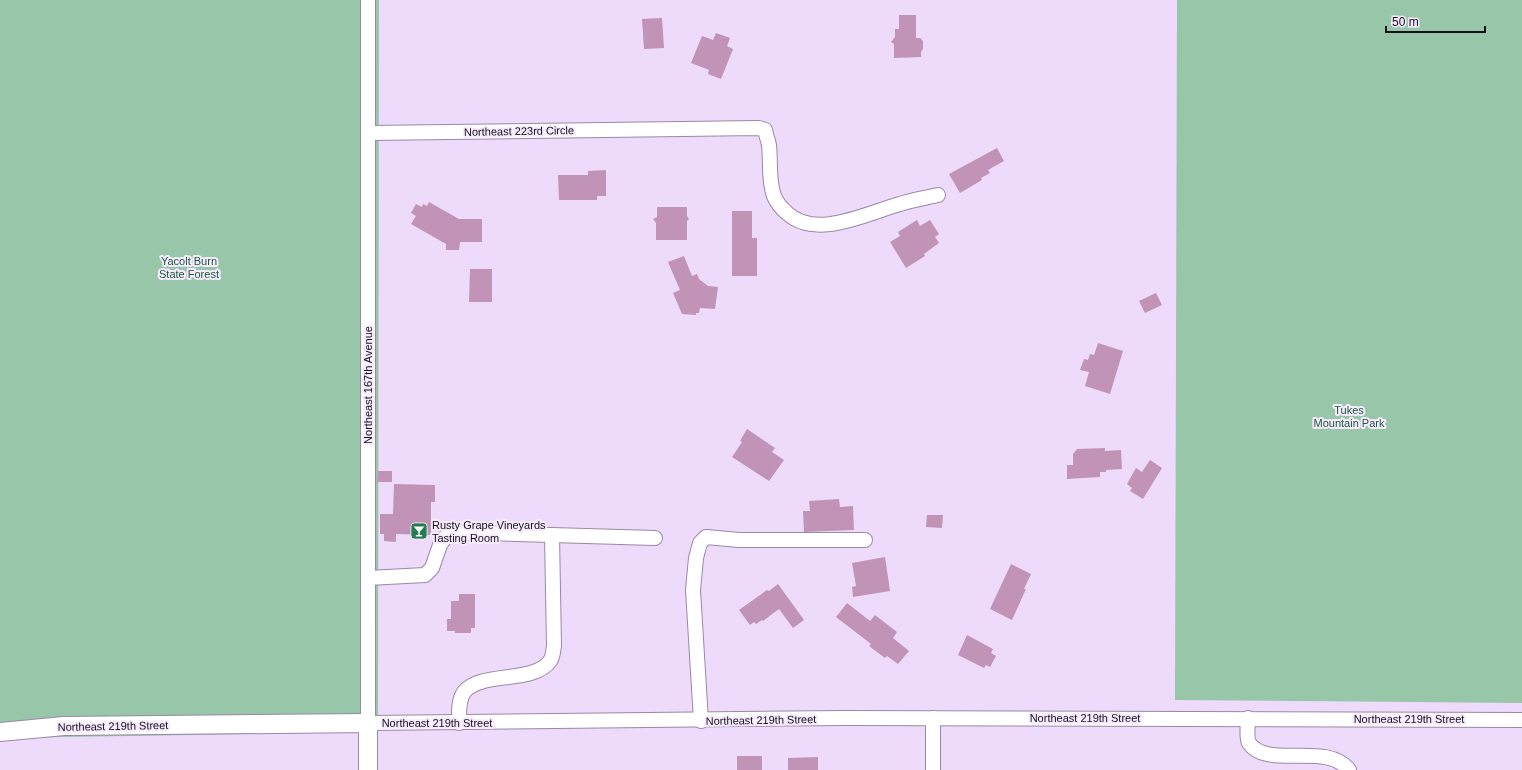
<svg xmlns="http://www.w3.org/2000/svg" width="1522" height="770" viewBox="0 0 1522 770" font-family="Helvetica,sans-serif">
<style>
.green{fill:#98c6a8}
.building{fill:#c193b6}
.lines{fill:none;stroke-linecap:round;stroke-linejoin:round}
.minor-casing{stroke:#9a88a5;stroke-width:16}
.major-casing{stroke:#9a88a5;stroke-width:20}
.minor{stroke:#fff;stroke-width:14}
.major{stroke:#fff;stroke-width:18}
.labels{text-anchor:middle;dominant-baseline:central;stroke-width:4;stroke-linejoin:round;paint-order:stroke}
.street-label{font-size:11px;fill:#150f19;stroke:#f7ebff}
.park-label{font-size:11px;fill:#1b5838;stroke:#f7ebff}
.poi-label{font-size:11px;fill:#150f19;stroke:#f7ebff;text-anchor:start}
</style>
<rect width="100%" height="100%" fill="#eedbfb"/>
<g class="green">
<path d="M0,0h379l-1,732 -378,6z"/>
<path d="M1177,0h345v703l-347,-3z"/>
</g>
<g class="building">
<path d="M899,15h17v23h4l3,3v8l-2,3v5l-27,1v-14l-3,-2 4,-5v-8h4z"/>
<path d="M662,18l2,30 -20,1 -2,-30z"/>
<path d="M716,33l14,5 -3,8 6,3 -12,30 -13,-5 1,-4 -18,-7 11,-27 11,4z"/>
<path d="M997,148l7,13 -16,9 2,3 -9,5 1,2 -22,13 -11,-19z"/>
<path d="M606,170v26h-9v4h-38l-1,-25h30v-4z"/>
<path d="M429,202l30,17h23v23h-22l-1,8h-13v-6l-35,-20 5,-8 -5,-3 5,-9 6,3 1,-3 4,2z"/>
<path d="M657,207h30v9l2,3 -2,2v19h-31v-17l-3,-4 4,-2z"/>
<path d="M732,211h20v27h5v38h-25z"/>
<path d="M917,220l3,6 10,-6 9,14 -4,3 4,6 -15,11 1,2 -19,12 -16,-26 10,-6 -2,-4z"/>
<path d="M684,256l8,20 5,-2 2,5 9,7 10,1 -3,22 -15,-1 -1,5h-3v2l-14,-1 -9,-21 7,-3 -12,-28z"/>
<path d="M470,269h22v33h-23z"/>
<path d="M1156,293l6,12 -17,8 -6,-12z"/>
<path d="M1098,343l25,8 -13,43 -25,-8 4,-14 -9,-2 4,-11 4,1 2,-6 4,1z"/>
<path d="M747,429l28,19 -3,4 12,8 -15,21 -37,-24 10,-15 -2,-1z"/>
<path d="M1105,448v3l16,-1 1,19 -16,1v2h-6v5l-33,2v-14h6v-11l4,-5z"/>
<path d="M1150,460l12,8 -19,31 -13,-8 2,-3 -5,-4 9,-16 6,4z"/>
<path d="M378,471h14v11h-15z"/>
<path d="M394,484l41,1v17h-4v33l-35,-1v8l-12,-1v-7h-4v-20h13z"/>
<path d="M839,499l1,8 13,-1 1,24 -50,2 -1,-21h7l-1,-10z"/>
<path d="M927,515h16l-1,13 -16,-1z"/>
<path d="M885,557l5,34 -37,6 -1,-10 4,-1 -4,-23z"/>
<path d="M1011,564l20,10 -7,15h2l-14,31 -22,-11z"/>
<path d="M778,584l26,36 -11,8 -14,-19 -16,12 -1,-1 -6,4 -2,-2 -4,3 -11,-15 28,-20 2,1z"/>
<path d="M459,594h16v34h-4v5h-16v-2h-8v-12h4v-18h8z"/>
<path d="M847,603l23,18 5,-6 22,17 -4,6 16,13 -11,13 -11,-8 -2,2 -16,-12 2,-2 -35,-27z"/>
<path d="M967,635l26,14 -2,4 5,3 -6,11 -4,-2 -2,3 -26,-13z"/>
<rect x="737" y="756" width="25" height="14"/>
<path d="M818,757v13h-30v-12z"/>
</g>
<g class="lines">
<g class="minor-casing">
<g id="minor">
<path d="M368,0v723l476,-5 678,2"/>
<path d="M368,133l391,-5 6,2c1,5 3,10 4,15 2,17 -1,35 5,51 3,7 7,12 13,17 29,27 80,0 113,-9 12,-4 25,-6 38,-9"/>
<path d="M368,578l57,-3 7,-7 8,-23 9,-13 206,6"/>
<path d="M933,718v52"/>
<path d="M1248,718c0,8 -2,19 1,25 18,27 78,-2 100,27"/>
<path d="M701,721l-8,-131 3,-32 4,-15 6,-6 33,3h126"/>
<path d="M459,723c0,-10 -1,-22 5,-31 16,-21 70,-8 86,-31 3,-4 3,-10 4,-15l-2,-111"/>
</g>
</g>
<g class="major-casing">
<path id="major" d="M0,732l64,-6 304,-3v47"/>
</g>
<use href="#minor" class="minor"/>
<use href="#major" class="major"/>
</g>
<defs>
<g id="bar-square" transform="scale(0.9)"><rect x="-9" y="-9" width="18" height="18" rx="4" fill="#247c51" stroke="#f7ebff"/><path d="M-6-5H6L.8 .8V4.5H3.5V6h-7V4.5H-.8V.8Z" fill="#fff"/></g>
</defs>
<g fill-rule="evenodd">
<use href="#bar-square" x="419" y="531"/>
</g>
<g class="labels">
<g class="street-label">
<text transform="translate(519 131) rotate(-1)">Northeast 223rd Circle</text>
<text transform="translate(368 385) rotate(-90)">Northeast 167th Avenue</text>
<text x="1085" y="718">Northeast 219th Street</text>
<text x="1409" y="719">Northeast 219th Street</text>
<text transform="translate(761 720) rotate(-1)">Northeast 219th Street</text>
<text x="437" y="723">Northeast 219th Street</text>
<text transform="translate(113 726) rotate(-1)">Northeast 219th Street</text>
</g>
<g class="park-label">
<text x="189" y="261">Yacolt Burn<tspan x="189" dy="13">State Forest</tspan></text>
<text x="1349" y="410">Tukes<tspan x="1349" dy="13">Mountain Park</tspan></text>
</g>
<g class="poi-label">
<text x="432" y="525">Rusty Grape Vineyards<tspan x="432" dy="13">Tasting Room</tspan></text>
</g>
</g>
<path d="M1386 26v6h99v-6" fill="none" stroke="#150f19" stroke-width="2"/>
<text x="1392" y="26" font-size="12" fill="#150f19" stroke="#f7ebff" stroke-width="3" paint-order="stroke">50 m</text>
</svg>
